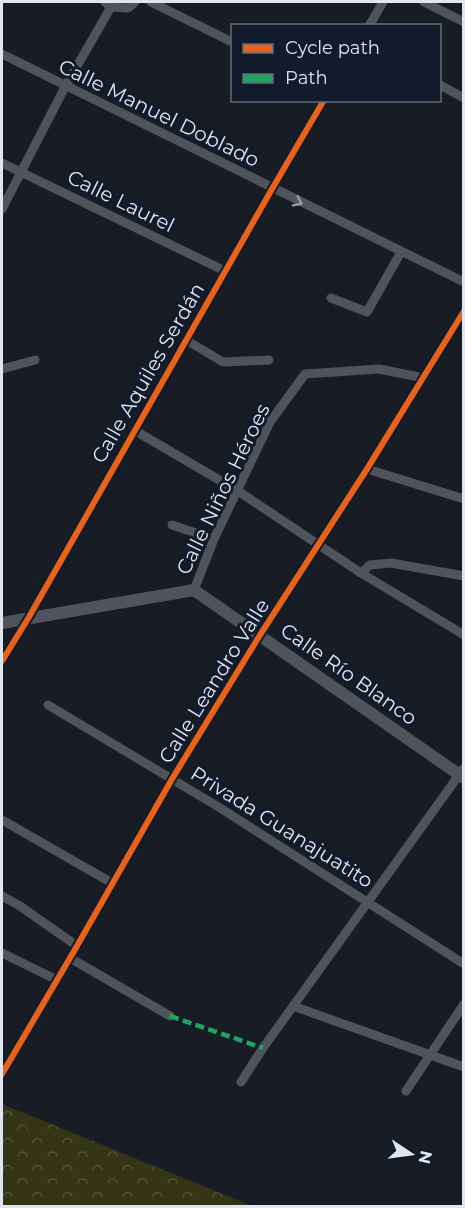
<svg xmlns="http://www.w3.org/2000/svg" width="465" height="1208" viewBox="0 0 465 1208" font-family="Montserrat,sans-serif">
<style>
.park{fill:url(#park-crowns)}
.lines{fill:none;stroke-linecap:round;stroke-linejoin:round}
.street{stroke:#4f545c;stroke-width:9}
.secondary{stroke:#4f545c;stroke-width:12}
.quiet{stroke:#20a55d;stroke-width:4.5;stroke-dasharray:9 4.5;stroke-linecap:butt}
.cycleway-casing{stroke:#111b2b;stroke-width:10}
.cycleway{stroke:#ea6118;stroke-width:6}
.oneway{stroke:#979da6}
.labels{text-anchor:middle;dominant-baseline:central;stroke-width:6;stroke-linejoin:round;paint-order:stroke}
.street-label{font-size:20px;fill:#dfe6f1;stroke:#111b2b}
</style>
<defs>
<pattern id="park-crowns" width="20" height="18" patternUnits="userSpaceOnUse" patternTransform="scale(1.5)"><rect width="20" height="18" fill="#343515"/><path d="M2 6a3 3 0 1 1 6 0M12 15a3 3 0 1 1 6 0" fill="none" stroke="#515238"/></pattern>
</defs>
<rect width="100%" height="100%" fill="#171c25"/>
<path class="park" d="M2,1104l250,102h-250z"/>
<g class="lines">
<g class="street">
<path d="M105,2l6,5 17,1 7,-6"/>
<path d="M151,2l81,40"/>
<path d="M424,2l40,20"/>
<path d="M369,26l14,-24"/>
<path d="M2,54l462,228"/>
<path d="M440,85l24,13"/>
<path d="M2,163l223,108"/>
<path d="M2,209l63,-122 46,-80"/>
<path d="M331,298l36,14 34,-60"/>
<path d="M186,340l37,22 46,-2"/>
<path d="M2,369l33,-9"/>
<path d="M134,430l104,61 123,82 103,62"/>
<path d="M367,469l97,30"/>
<path d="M172,525l42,14"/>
<path d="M361,573l9,-8 21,-2 73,13"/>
<path d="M194,590l20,-51 56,-117 35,-48 74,-5 45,9"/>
<path d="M2,661l27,-44 243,-428 52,-89"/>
<path d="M48,705l169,101 247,158"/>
<path d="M2,820l110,63"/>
<path d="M2,896l18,10 57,40"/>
<path d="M2,953l55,27"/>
<path d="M70,958l100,58"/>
<path d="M293,1006l171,61"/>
<path d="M2,1074l75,-128 95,-167 88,-144 107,-166 97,-158"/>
<path d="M241,1082l22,-34 201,-280"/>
<path d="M406,1091l58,-87"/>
</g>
<path class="secondary" d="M2,623l192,-33 270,188"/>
<path class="quiet" d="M170,1016l93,32"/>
<g class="cycleway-casing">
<g id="cycleway">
<path d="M2,661l27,-44 243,-428 52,-89"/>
<path d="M2,1074l75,-128 95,-167 88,-144 107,-166 97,-158"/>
</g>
</g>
<use href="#cycleway" class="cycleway"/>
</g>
<defs><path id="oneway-chevron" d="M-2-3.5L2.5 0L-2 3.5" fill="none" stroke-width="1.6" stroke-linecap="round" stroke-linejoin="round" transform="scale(1.5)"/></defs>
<use class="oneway" href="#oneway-chevron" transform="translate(298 202) rotate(26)"/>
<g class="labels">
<g class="street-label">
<text transform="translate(159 113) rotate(26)">Calle Manuel Doblado</text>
<text transform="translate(121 201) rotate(26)">Calle Laurel</text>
<text transform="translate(148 373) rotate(-60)">Calle Aquiles Serdán</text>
<text transform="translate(223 489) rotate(-64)">Calle Niños Héroes</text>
<text transform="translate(349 674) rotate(35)">Calle Río Blanco</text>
<text transform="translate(214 681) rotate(-58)">Calle Leandro Valle</text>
<text transform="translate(282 827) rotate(32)">Privada Guanajuatito</text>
</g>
</g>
<rect width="465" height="1208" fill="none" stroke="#dfe6f1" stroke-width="6"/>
<rect x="231" y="24" width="210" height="78" fill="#111b2b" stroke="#636c7a" stroke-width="1.5"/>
<rect x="243" y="44" width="30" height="9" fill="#ea6118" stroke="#636c7a" stroke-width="1.5"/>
<text x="285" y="54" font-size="18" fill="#dfe6f1">Cycle path</text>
<rect x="243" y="74" width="30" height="9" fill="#20a55d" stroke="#636c7a" stroke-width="1.5"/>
<text x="285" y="84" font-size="18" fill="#dfe6f1">Path</text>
<g transform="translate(411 1154) rotate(103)" stroke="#111b2b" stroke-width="4.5" paint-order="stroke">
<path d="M0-4.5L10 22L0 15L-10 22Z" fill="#dfe6f1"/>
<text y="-9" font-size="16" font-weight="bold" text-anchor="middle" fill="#dfe6f1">N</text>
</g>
</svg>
